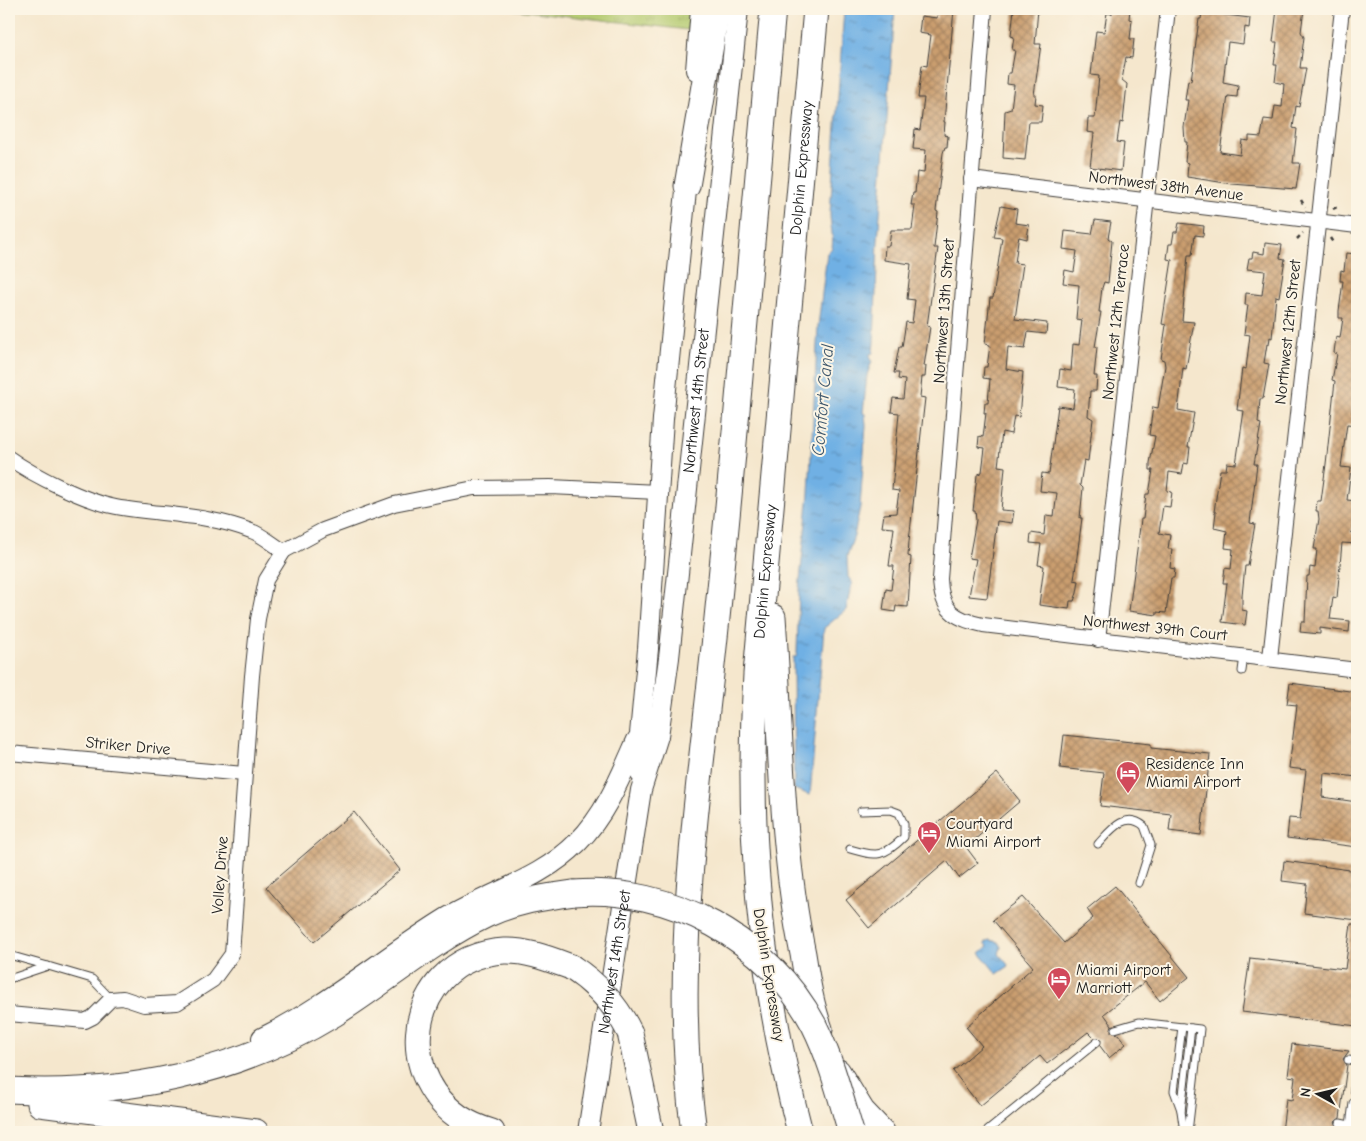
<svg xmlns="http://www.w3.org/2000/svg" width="1366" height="1141" viewBox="0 0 1366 1141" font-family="'Comic Neue',sans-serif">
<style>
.park{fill:url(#park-tufts);stroke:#687346}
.water{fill:url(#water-ripples);stroke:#466680}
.building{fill:url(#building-cross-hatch)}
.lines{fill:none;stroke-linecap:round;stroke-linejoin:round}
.lane-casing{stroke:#3d3a37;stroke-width:9}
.street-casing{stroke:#3d3a37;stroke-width:16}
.secondary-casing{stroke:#3d3a37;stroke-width:22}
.highway-casing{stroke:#3d3a37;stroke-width:27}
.path{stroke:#3d3a37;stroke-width:2.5;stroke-dasharray:4 4;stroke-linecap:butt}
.lane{stroke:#fff;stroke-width:7}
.street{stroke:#fff;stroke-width:14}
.secondary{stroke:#fff;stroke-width:20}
.highway{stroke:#fff;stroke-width:25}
.highway-bridge-casing{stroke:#3d3a37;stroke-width:27;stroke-linecap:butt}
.highway-bridge{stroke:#fff;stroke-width:25}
.labels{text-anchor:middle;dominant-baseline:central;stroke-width:4;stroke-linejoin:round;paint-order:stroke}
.street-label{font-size:16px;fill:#1c1c1c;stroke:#fcf5e5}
.poi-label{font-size:16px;fill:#1c1c1c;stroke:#fcf5e5;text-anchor:start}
.water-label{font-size:18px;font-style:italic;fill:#3e576c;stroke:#fcf5e5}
</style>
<defs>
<pattern id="park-tufts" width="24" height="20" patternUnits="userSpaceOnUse" patternTransform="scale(1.25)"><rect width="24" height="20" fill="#b4ca6f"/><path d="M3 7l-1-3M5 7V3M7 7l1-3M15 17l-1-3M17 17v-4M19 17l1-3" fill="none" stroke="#9aad60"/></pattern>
<pattern id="water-ripples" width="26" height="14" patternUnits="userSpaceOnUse" patternTransform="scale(1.25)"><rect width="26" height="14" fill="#70b0e4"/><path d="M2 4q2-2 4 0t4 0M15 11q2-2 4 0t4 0" fill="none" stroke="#5b8eb8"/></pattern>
<pattern id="building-cross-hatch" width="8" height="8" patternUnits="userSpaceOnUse" patternTransform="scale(1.25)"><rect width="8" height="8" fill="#ca9e70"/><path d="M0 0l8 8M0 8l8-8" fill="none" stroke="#a3805b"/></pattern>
</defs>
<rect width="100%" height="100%" fill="#fcf5e5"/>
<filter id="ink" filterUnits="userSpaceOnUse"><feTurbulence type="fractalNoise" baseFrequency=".02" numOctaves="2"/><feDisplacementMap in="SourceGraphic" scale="10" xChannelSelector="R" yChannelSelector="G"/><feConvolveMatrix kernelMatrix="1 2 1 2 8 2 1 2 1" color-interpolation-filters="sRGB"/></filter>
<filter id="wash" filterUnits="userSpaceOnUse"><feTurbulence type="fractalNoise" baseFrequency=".0096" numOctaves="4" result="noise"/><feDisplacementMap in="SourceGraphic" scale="20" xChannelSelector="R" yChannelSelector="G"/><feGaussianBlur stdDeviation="1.12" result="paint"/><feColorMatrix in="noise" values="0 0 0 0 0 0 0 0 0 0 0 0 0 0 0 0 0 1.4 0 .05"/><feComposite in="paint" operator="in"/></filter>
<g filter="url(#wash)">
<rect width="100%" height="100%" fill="#f5e7cd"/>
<path class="park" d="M509,9h181l-2,21z"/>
<g class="water">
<path d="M844,9h51l-17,232 -4,101 -1,11 -3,1v6l2,1 -5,14 -4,38 2,1 1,11 -6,82 -6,29 -7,20 1,21 4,5 -6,28 -22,18 -14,167 -16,-6 -1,-132h3l1,-4 2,-64 10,-96 9,-167 9,-73 5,-5c2,-12 -2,-22 -2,-35z"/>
<path d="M989,940l9,2 3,5 -2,7 10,12 -12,8 -17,-21 8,-7 -3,-3z"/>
</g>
<g id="blocks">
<g class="building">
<path d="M938,9h16l-10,113h1l-1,13 4,1 -1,11h-2l-2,6 -7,58 2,1 -4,36h4l-11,78 3,1 -6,39h2l-1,11h-3l-2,20 5,1 -16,143 -1,15 3,1 -3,50 -12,-1 -1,6 -12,-2 3,-21 5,1 3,-24h-5l5,-38 -12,-1 2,-13 12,-1 3,-22 -7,-1 7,-77 -8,-1 2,-14 10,1 2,-19 -7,-1 1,-6h-5l5,-26h3l4,-25 6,1 3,-23 -8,-1 4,-35 -27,-4 1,-14h4l2,-16h21l3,-25h-4l2,-12h2l2,-21 7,1 2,-23 -13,-1 2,-20 5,1 4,-32h-6l4,-33 5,1 4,-31 -12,-2 2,-17 16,2z"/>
<path d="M1014,9h24l-3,35h6l-7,51h2l-1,9 8,1 -2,17h-12l-4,38 -22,-2 2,-47 6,-2 3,-24 -7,-1 1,-11h3l4,-23h-3l2,-13 -3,-1z"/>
<path d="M1112,9h18l-1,10 3,1 -2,19h4l-2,19 -6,-1 -4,23 5,4 -4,39 -3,-1 -3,20 7,1 -3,28 -31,-4 4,-34 -7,-1 1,-14h7l4,-42 -8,-1 5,-44 8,1 3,-19 5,1z"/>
<path d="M1277,9h27l-3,23 3,5 -4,31h6l-7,39 -3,-1 -3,22 4,1 -4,34h7l-4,26 -64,-5 -45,-7 1,-14 -3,-1 2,-20h-2l-1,-15 4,-27h-3l3,-20 3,1 8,-62h2l1,-7 48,6 -1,10 -4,-1 -2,17 -15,-2 -5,40 15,3 -1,12 -9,-1 -8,56 20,3 2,-15 7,1v-5l12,1 3,-18 9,1 2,-14 7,1 2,-23 -9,-2 2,-17h-3l3,-23h-4z"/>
<path d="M1001,206l16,3 -2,14 14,2 -2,14 -8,-2 -1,3 -3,23 8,1 -8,55 32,4 -1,11 -18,-2 -3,17 -17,-2 -2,22 17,3 -4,45 -5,-1 -3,18 -9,-2 -3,26 -1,8 7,1 -4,43 13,1 -2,12 -15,-2 -10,77 -18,-2 7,-37 -7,-1 7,-38 -1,-9h-2l4,-36 5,-3 3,-24 -7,-1 1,-11 4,1 3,-24h-2l1,-10h3l2,-24 -7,-1 1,-11h3l3,-22 -5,-1 5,-46h3l9,-60 -8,-1z"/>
<path d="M1095,220l16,2 -3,16 4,3 -4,42 -4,-1 -2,6 -3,24h2l-6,35h2l-3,29h3l-1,15h-6l-2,25 5,3 -5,42 -4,-1 -4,25 3,3 -3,30h2l-8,62 5,1 -2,12 -3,8h-4l-1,8 -30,-4 5,-39 -6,-1 3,-21 -11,-1 1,-10 13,2 2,-20 8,1 3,-23 -17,-2 2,-18 7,1 9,-68 15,2 2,-19 -17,-2 2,-18 11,2 2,-27 6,1 3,-25 -6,-1 3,-34 -16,-2 2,-13 9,2 3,-21 -14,-2 2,-18 27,3z"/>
<path d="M1179,223l25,3 -1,10 -8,-1 -3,20h-4l-6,66 12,1 -8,47 -3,-1 -5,42 16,3 -6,34h2l-2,17 -4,-1 -2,11 -13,-2 -2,19 5,1 -2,15 -7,-1 -4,27 11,2 -2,14h4l-2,19 5,1 -1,9h-3l-5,35 -9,-1v3l-28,-4 12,-92h2l3,-25h3l4,-24h-3v-7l5,-27 -6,-1 4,-28 5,1 7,-42 -1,-6 -3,-1 5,-34 -4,-1 10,-64 -5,-1 2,-15h3l2,-12h3z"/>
<path d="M1265,243l17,2 -2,13 5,1 -6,38 -3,-1 -4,42 -2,-1 -1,8 -2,-1 -3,19 5,1 -6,35h-3l-2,24 3,1 -7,40h3l-7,59 5,1 -7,42h-3l-3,30v14l5,1 -2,14 -23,-3 5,-39h-4l2,-15 6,1 2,-20 -8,-1 2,-17 -13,-3 2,-16h-2l6,-42h6l1,-7 9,1 8,-53 -7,-1 5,-42 4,1 4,-34 -6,-1 4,-29h-3l1,-12 16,2 3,-24 -18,-2 2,-11h3l1,-6 11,2z"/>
<path d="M1346,253l11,1v22l-4,20h4v96l-3,-1 -2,22h5v12l-10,-1 -6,43 10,1 -4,32 9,1 -5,32 6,1v10l-15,-1 -5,55 -4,-1 -3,22 20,2 -1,11 -29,-4v6l-20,-2 1,-10h4l2,-46h2l1,-9 5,1 2,-19h-3l5,-30 -1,-8h-2l1,-10h4l5,-37 9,-83 -3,-1 5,-26 -3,-1 2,-16 4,1 3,-20h-4v-7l4,-30h-3l1,-11 3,1z"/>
<path d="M1290,683l67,9v85l-33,-4 -2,24 35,5v45l-70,-9 2,-20 11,1 6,-49 -17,-2 8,-63 -10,-1z"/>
<path d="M1064,735l87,9v4l59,6 -9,81 -32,-4 2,-17 -71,-8 4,-33 -44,-5z"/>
<path d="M997,773l23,28 -54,46 12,16 -19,15 -12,-17 -78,67 -23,-28z"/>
<path d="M354,812l46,58 -86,72 -48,-55z"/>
<path d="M1284,861l73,10v49l-53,-7 3,-29 -25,-3z"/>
<path d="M1115,886l74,91 -29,24 -15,-19 -41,32 8,11 -1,7 7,2 8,10 -17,14 -9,-12 1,-7 -7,-1 -6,-6 -41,32 -7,-8 -60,50 -27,-35 29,-25 -16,-19 67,-60 -40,-47 30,-23 41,46 29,-25 -6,-9z"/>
<path d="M1351,924h6v102l-115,-14 8,-54 95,11z"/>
<path d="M1292,1044l57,7 -6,8 4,6 -7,53 -5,4 4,6v4h-57l4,-33 6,1 3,-23 -7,-1z"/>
</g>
</g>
</g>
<g filter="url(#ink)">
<use href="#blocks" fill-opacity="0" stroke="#3d3a37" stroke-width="1"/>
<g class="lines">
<g class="lane-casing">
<g id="lane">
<path d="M1242,671l2,-15"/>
<path d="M1098,844c12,-13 27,-34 46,-18l7,19 -12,38"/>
<path d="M850,849c27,8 34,8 54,-12v-13l-5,-11 -8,-3 -30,1"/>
<path d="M9,955l39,11"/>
<path d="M9,979l39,-13 44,13 19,20"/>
<path d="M1115,1029l24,-7 61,7 -12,103"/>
<path d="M1348,1060l9,1"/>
<path d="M1354,1090l3,-22"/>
<path d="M1353,1103l-3,22 7,1"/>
<path d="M1181,1110l-7,-19 8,-64"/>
<path d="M1340,1123l10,2"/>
<path d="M986,1132l111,-90"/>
<path d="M1184,1132l-3,-21 10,-83"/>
</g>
</g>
<g class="street-casing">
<g id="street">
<path d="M985,9l-45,570c1,31 14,40 43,46l374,45"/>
<path d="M971,179l386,47"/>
<path d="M9,458c25,18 76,43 107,49 44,8 93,7 135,24 12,4 22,14 33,20l39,-21 71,-26 80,-16 76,-1 108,5"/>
<path d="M1098,640l70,-631"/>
<path d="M1270,658l72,-649"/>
<path d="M9,753l235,21"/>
<path d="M9,1014l76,7 8,-4 18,-18 12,-1 21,7 33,-2 36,-23 19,-26 20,-278 6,-57 8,-39 18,-29"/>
</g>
</g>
<g class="secondary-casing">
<g id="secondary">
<path d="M696,70l5,-61"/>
<path d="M640,773v-39l8,-85 15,-230 25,-248"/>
<path d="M262,1038c66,-32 123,-82 185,-120 44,-26 95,-39 131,-76 28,-28 43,-66 59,-102"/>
<path id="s1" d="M588,1132l53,-342 17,-54 11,-78 69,-649"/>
</g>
</g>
<g class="highway-casing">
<g id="highway">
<path d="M687,186l30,-177"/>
<path d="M773,617c8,113 7,226 30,337 4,25 8,51 17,75"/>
<path d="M630,1033l21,99"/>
<path d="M838,1072l24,39 20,21"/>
<path d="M9,1090c113,6 227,-16 325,-76 51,-32 98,-73 152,-99 28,-13 58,-18 88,-22"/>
<path d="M40,1104l216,28"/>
<path d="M492,1132c-106,-29 -94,-174 12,-181 23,-1 45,8 67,16"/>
<path d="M694,1132c-24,-171 6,-343 23,-514 21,-203 37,-406 56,-609"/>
<path id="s2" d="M800,1132c-40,-153 -54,-300 -44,-458l60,-665"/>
</g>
</g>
<g class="path">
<path d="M1301,200l4,7"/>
<path d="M1333,209l6,-3"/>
<path d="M1330,238l4,6"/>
<path d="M1297,239l6,-6"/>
</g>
<use href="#lane" class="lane"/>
<use href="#street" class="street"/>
<use href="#secondary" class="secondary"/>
<use href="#highway" class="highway"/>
<g class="highway-bridge-casing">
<g id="highway-bridge">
<path d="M574,893c96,-8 195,47 240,132 17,34 26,71 37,107"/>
<path d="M571,967c26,17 45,37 59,66"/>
</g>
</g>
<use href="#highway-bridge" class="highway-bridge"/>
</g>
</g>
<defs>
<g id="hotel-pin" transform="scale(1.25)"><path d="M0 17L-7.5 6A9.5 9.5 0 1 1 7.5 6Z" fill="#d1495b" stroke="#fcf5e5"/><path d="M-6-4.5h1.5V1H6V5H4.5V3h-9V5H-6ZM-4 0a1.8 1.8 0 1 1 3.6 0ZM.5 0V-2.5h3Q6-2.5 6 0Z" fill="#fff"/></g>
</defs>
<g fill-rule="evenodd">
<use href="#hotel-pin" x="1128" y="773"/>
<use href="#hotel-pin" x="929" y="833"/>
<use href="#hotel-pin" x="1059" y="979"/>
</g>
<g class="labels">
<g class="street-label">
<text stroke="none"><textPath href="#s2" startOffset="970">Dolphin Expressway</textPath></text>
<text transform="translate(1166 186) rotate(7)">Northwest 38th Avenue</text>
<text transform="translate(944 311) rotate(-86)">Northwest 13th Street</text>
<text transform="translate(1116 322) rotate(-84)">Northwest 12th Terrace</text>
<text transform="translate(1288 332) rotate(-84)">Northwest 12th Street</text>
<text stroke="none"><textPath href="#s1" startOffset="740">Northwest 14th Street</textPath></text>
<text stroke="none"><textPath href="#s2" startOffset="565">Dolphin Expressway</textPath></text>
<text transform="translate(1155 628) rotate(6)">Northwest 39th Court</text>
<text transform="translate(128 746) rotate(5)">Striker Drive</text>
<text transform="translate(220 875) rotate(-86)">Volley Drive</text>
<text stroke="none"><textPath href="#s1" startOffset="172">Northwest 14th Street</textPath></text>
<text transform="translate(769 975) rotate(81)">Dolphin Expressway</text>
</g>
<g class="poi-label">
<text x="1146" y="764">Residence Inn<tspan x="1146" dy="18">Miami Airport</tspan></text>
<text x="946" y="824">Courtyard<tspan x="946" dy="18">Miami Airport</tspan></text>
<text x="1076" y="970">Miami Airport<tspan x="1076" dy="18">Marriott</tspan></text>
</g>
<g class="water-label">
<text transform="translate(823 400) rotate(-85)">Comfort Canal</text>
</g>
</g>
<rect width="1366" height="1141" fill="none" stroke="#fcf5e5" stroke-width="30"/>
<g transform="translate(1318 1094) rotate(278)" stroke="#fcf5e5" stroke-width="4" paint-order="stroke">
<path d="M0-4L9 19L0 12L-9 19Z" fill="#1c1c1c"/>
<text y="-8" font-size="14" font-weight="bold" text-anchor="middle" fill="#1c1c1c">N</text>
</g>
</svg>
